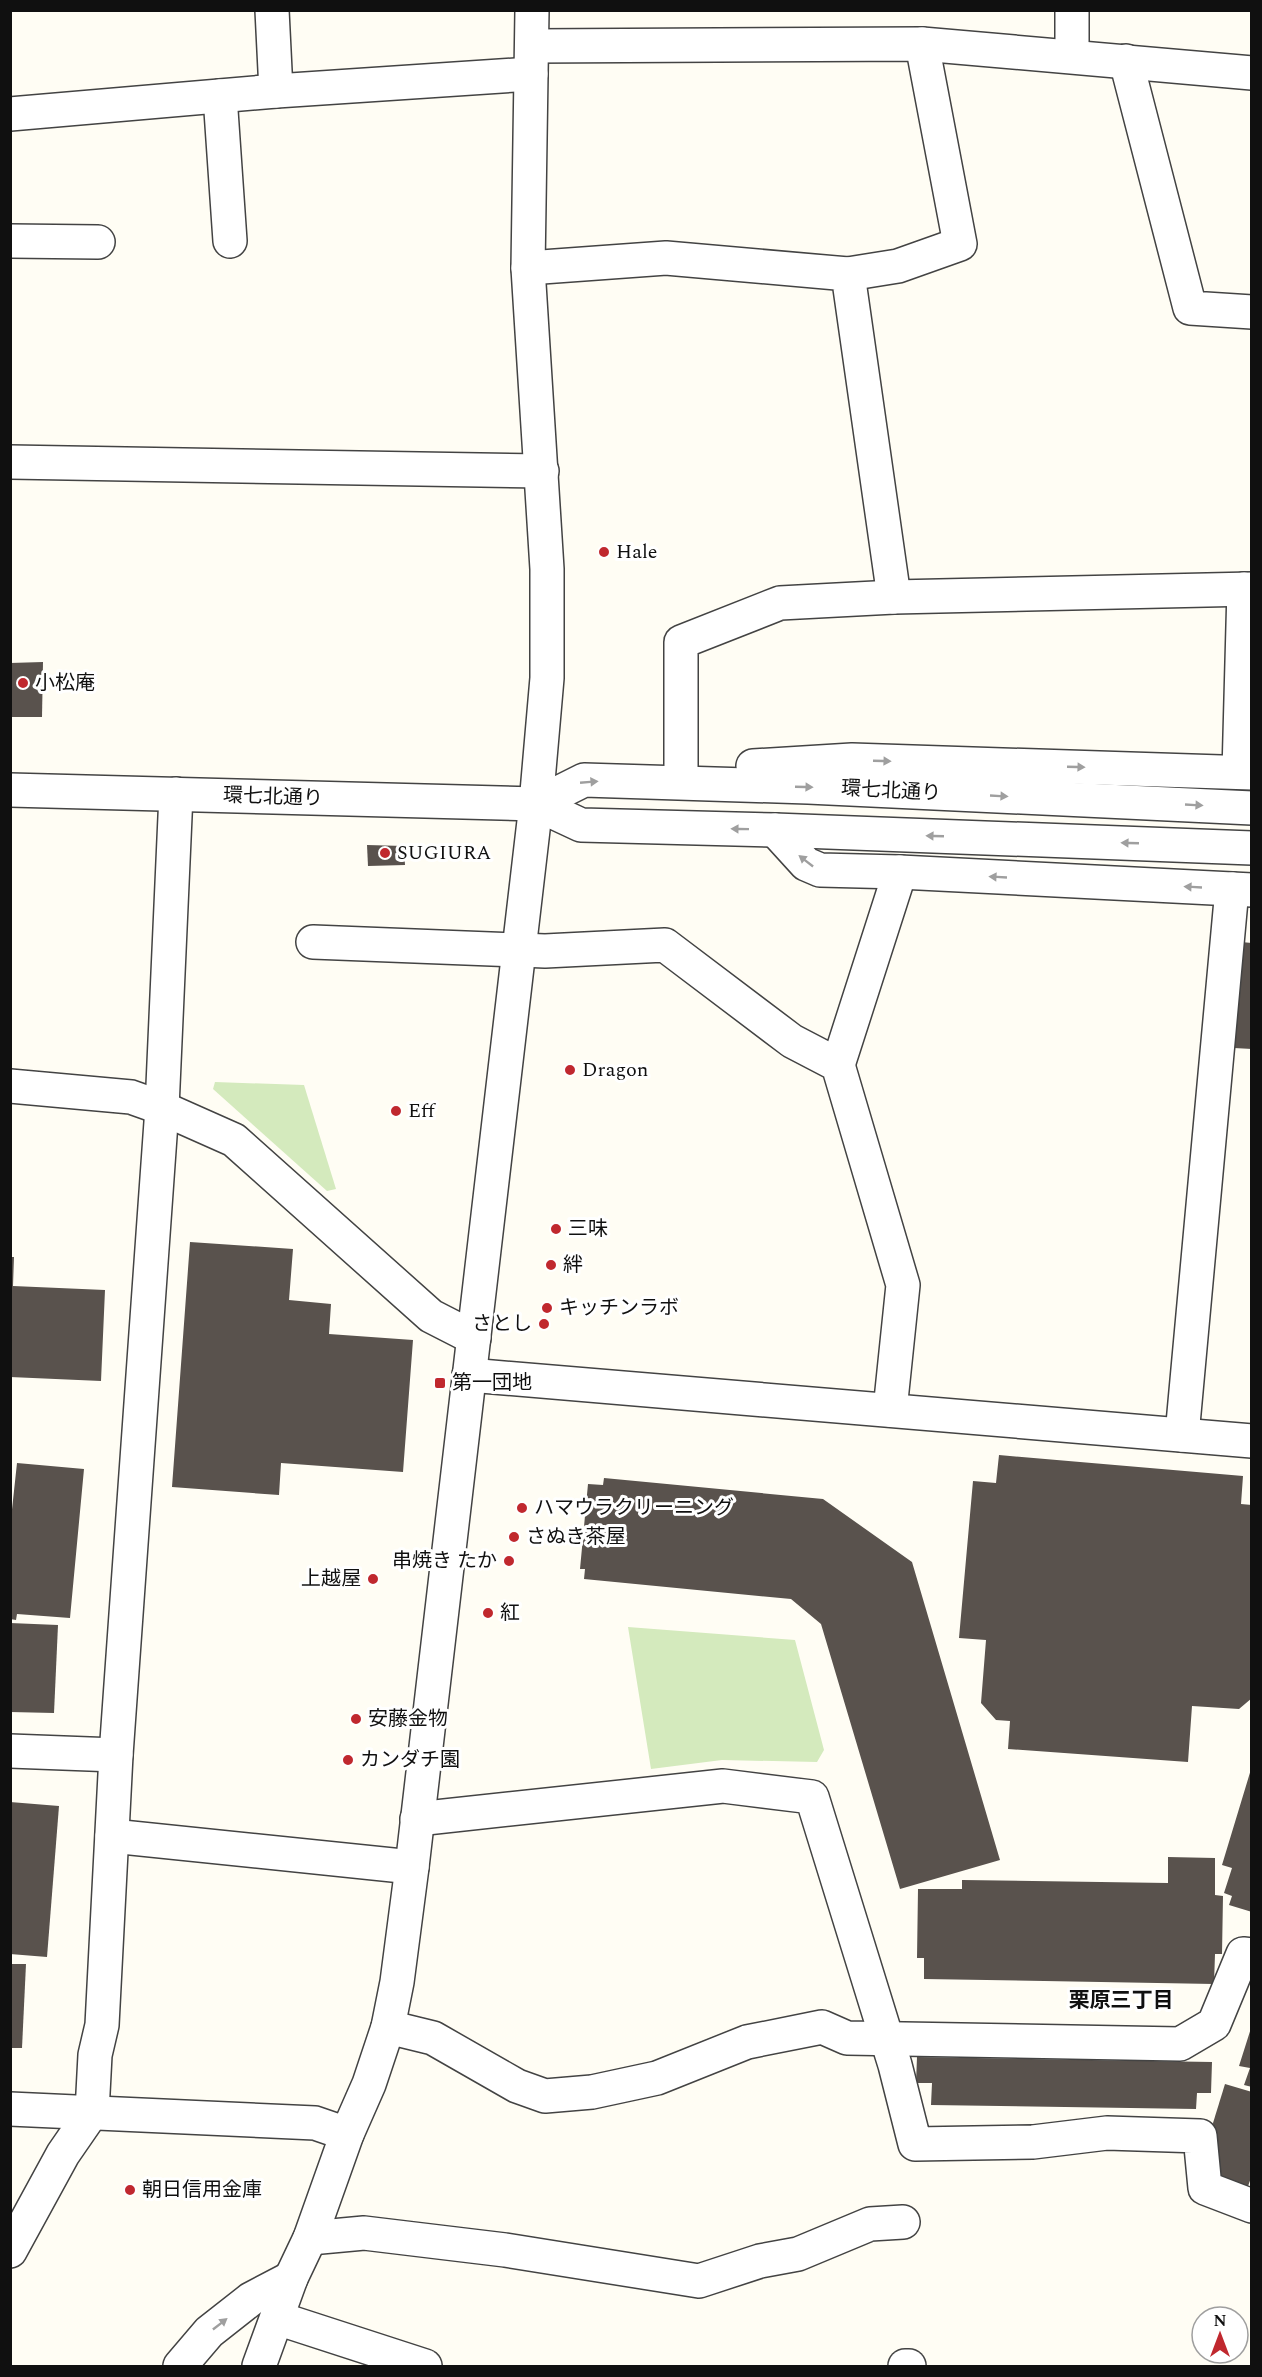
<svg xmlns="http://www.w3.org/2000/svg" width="1262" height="2377" viewBox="0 0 1262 2377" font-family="Spectral,'Noto Sans JP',serif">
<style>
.green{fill:#d4eabd}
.building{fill:#59524d}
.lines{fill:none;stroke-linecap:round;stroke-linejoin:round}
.minor-casing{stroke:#434343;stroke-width:36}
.minor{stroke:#fff;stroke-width:33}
.oneway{fill:#9f9f9f}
.poi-dot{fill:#c0282e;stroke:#fff;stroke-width:2}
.labels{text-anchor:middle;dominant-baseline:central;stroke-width:6;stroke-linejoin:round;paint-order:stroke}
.poi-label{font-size:20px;fill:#101010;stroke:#fff;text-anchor:start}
.street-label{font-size:20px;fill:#101010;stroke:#fff}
.neighbourhood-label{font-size:21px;font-weight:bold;fill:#101010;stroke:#fff}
</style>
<rect width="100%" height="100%" fill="#fffdf4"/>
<g class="green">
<path d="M215,1082l89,3 32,104 -9,2 -114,-102z"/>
<path d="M628,1627l167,13 29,110 -7,12 -95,-2 -71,9z"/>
</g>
<g class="building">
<path d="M43,662l-1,55h-32v-54z"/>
<path d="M367,845l37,1 1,19 -37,1z"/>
<path d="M1241,942l11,1v106l-18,-1z"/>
<path d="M190,1242l103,7 -4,51 42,4 -2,30 84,6 -10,132 -122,-9 -2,32 -107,-8z"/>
<path d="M10,1257h4l-1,29 92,4 -4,91 -91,-4z"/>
<path d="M999,1455l244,21 -2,28 11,1v193l-13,11 -47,-3 -4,56 -180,-13 2,-28 -14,-1 -15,-17 5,-63 -27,-2 14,-157 23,2z"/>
<path d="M17,1463l67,6 -14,149 -53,-4 -1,6 -6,-1v-91z"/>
<path d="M604,1478l219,21 89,63 88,298 -100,29 -79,-265 -30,-25 -207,-20 1,-10h-5l8,-85 15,1z"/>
<path d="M10,1623l48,2 -4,88 -44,-1z"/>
<path d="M1252,1766v146l-23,-7 3,-9 -8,-3 8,-25 -10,-3z"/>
<path d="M10,1802l49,4 -12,151 -37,-3z"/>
<path d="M1168,1857l47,1v37l8,1 -1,58h-7l-1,30 -290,-5v-21h-7l1,-69h44v-9l206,3z"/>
<path d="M10,1964h16l-4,84h-12z"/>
<path d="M1252,2025v62l-8,-2 6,-17 -11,-2z"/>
<path d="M917,2057l295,5 -1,31h-14l-1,16 -265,-4 1,-22h-16z"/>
<path d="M1225,2084l27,8v83l-5,14 -27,-8 -7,-58z"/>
</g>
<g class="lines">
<g class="minor-casing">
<g id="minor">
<path d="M272,10l4,81"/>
<path d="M533,46l389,-2 330,29"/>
<path d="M1072,56v-46"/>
<path d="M1126,61l64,247 62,4"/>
<path d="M220,96l10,145"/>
<path d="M10,114l266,-23 255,-17"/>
<path d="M10,241l88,1"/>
<path d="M528,268l138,-10 182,16 46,323"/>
<path d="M848,274l50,-8 62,-22 -38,-200"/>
<path d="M10,462l532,9"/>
<path d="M753,766l99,-6 400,13"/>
<path d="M681,771v-129l99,-39 114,-6 358,-8"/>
<path d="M1239,772l5,-183"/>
<path d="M10,790l526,14 45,21 194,5 477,18"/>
<path d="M536,804l48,-24 224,7 444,21"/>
<path d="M775,830l31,34 14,6 80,2 352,18"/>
<path d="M313,942l232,9 120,-6 127,96 46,24 65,220 -13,125"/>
<path d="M838,1065l62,-193"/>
<path d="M10,1086l121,11 31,11 72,32 197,176 43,22"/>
<path d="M469,1375l783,66"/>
<path d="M1182,1435l50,-546"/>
<path d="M10,1751l106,4"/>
<path d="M417,1819l306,-33 89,11 83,268 20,79 118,-2 74,-9 93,3 5,52 47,18"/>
<path d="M112,1836l300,31"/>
<path d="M388,2027l45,11 84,48 28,10 47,-4 65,-14 90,-36 75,-15 25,11 333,6 34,-20 29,-70 9,1"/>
<path d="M10,2109l305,14 32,11"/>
<path d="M310,2238l54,-5 141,17 194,31 61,-20 38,-7 72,-30 33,-2"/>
<path d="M10,2251l53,-97 29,-42 3,-57 7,-30 14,-270 46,-647 14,-314"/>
<path d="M277,2318l148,48"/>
<path d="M180,2366l29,-34 42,-33 40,-21"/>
<path d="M259,2366l32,-88 19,-40 37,-104 22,-50 19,-57 9,-45 15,-115 124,-1063 11,-126v-109l-19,-301 4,-258"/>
<path d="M905,2366h4"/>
</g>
</g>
<use href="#minor" class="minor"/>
</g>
<defs><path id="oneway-solid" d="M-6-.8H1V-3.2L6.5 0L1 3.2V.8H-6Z" transform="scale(1.5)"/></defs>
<g class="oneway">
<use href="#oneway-solid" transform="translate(882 761) rotate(2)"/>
<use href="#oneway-solid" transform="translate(1076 767) rotate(2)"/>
<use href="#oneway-solid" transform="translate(589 782) rotate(-5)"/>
<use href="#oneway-solid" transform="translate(804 787) rotate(2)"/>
<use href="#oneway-solid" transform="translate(999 796) rotate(3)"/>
<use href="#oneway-solid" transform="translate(1194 805) rotate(3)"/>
<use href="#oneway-solid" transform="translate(740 829) rotate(-179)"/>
<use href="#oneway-solid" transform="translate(935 836) rotate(-178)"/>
<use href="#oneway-solid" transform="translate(1130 843) rotate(-178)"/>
<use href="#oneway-solid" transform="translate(806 861) rotate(-142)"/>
<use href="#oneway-solid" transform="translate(998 877) rotate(-177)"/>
<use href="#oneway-solid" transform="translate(1193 887) rotate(-177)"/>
<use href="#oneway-solid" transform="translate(220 2324) rotate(-38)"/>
</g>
<g class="poi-dot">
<circle cx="604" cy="552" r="6"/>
<circle cx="23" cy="683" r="6"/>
<circle cx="385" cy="853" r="6"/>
<circle cx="570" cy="1070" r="6"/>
<circle cx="396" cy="1111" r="6"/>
<circle cx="556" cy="1229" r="6"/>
<circle cx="551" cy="1265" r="6"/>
<circle cx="547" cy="1308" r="6"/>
<circle cx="544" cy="1324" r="6"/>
<rect x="434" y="1377" width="12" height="12" rx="3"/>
<circle cx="522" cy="1508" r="6"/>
<circle cx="514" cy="1537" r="6"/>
<circle cx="509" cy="1561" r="6"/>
<circle cx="373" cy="1579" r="6"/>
<circle cx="488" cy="1613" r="6"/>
<circle cx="356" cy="1719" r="6"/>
<circle cx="348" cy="1760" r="6"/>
<circle cx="130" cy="2190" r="6"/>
</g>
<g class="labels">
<g class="poi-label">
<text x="616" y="552">Hale</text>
<text x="35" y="683">小松庵</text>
<text x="397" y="853">SUGIURA</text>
<text x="582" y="1070">Dragon</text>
<text x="408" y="1111">Eff</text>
<text x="568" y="1229">三味</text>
<text x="563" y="1265">絆</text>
<text x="559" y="1308">キッチンラボ</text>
<text x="532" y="1324" text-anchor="end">さとし</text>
<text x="452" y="1383">第一団地</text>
<text x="534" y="1508">ハマウラクリーニング</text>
<text x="526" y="1537">さぬき茶屋</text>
<text x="497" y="1561" text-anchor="end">串焼き たか</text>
<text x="361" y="1579" text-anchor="end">上越屋</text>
<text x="500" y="1613">紅</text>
<text x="368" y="1719">安藤金物</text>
<text x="360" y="1760">カンダチ園</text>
<text x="142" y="2190">朝日信用金庫</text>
</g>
<g class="street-label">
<text transform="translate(891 791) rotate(3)">環七北通り</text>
<text transform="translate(273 797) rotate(2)">環七北通り</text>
</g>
<g class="neighbourhood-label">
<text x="1121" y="2001">栗原三丁目</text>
</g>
</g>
<rect width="1262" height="2377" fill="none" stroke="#101010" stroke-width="24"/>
<g transform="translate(1220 2335)"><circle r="28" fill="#ffffff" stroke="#9f9f9f" stroke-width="1.5"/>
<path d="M0-4.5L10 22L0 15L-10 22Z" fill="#c0282e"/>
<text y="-9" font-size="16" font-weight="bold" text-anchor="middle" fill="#101010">N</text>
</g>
</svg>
